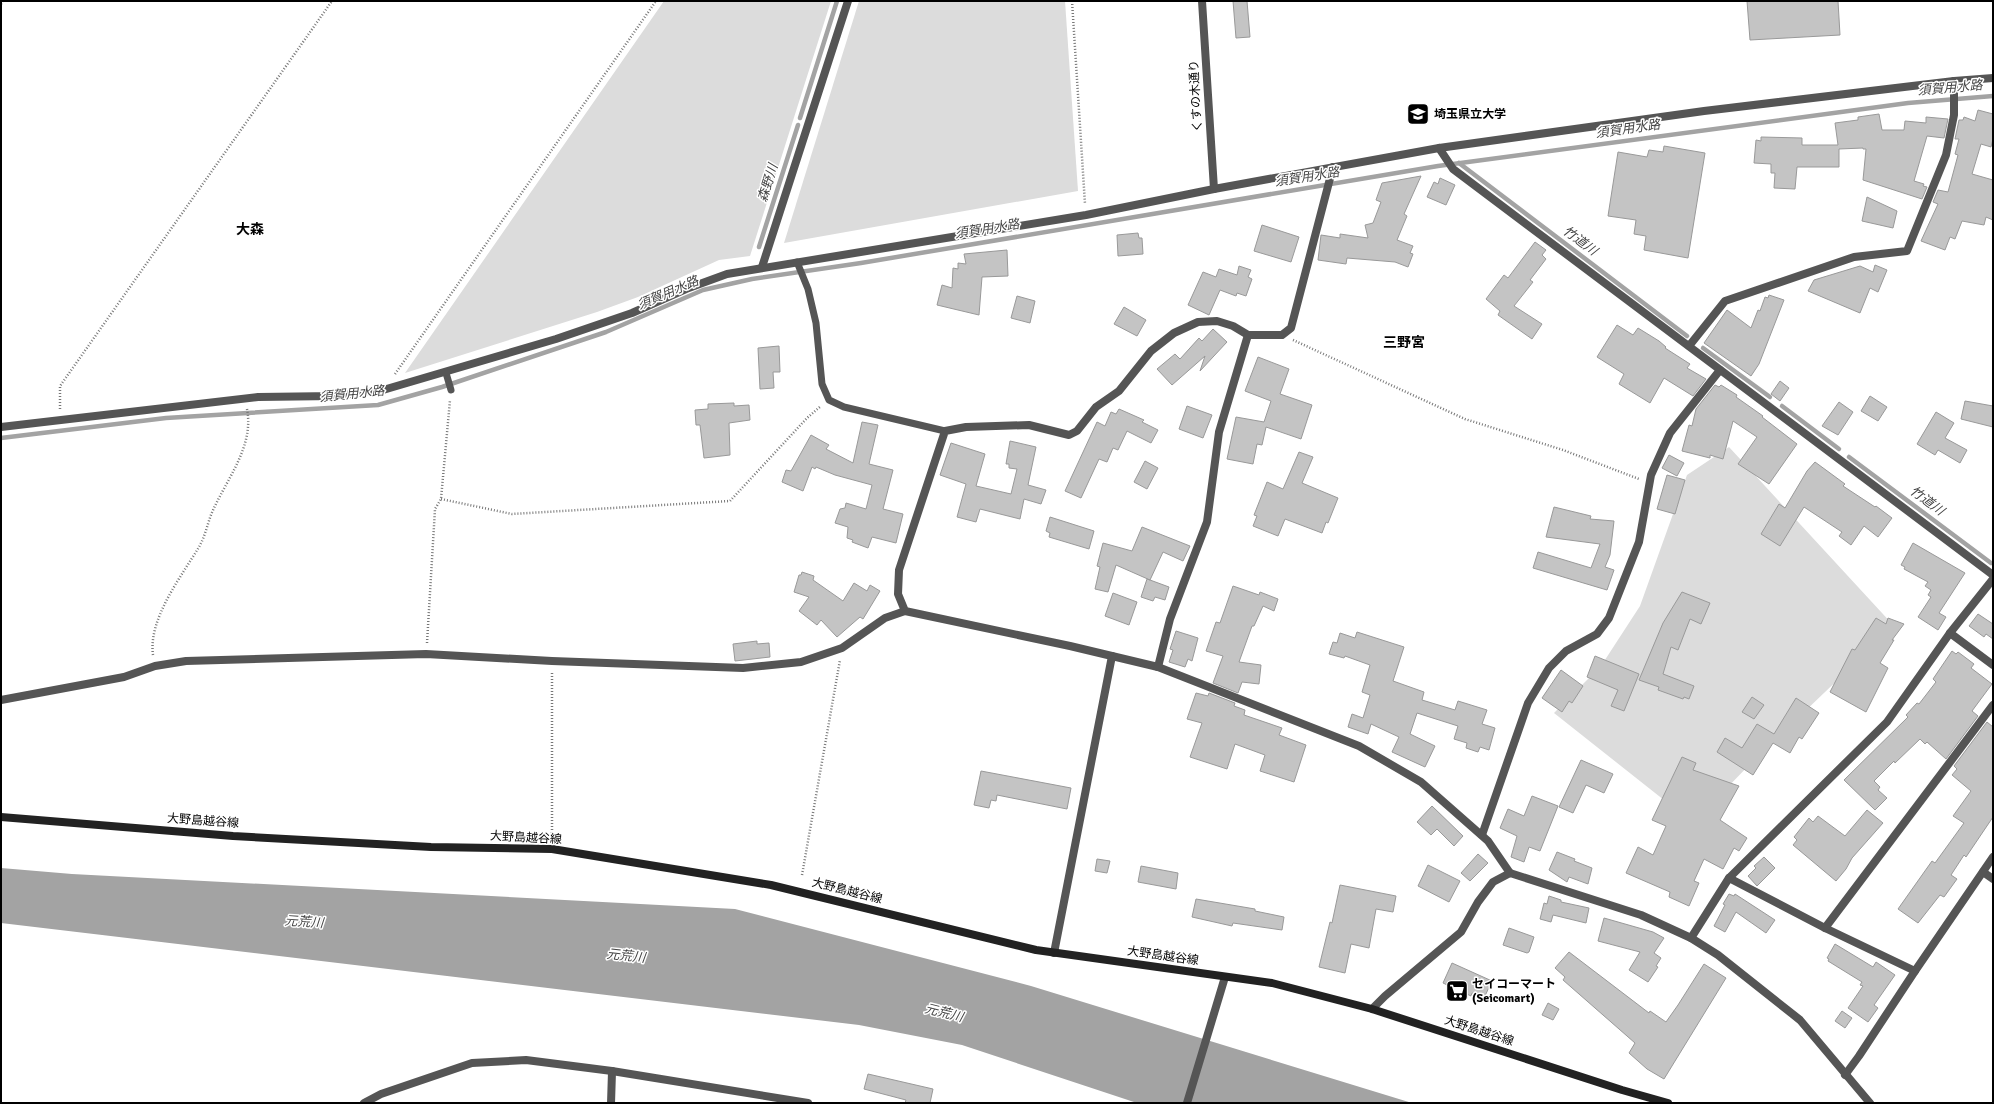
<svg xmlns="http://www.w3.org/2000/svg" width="1994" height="1104" viewBox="0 0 1994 1104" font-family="Signika,'Noto Sans JP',sans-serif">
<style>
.green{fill:#dcdcdc}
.water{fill:#a3a3a3}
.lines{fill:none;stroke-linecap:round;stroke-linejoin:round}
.stream{stroke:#a3a3a3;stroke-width:4.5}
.building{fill:#c4c4c4;stroke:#999}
.path{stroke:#777;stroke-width:2.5;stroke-dasharray:1 2;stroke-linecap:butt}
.service{stroke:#555;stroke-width:7}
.minor{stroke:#555;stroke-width:8}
.tertiary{stroke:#555;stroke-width:8}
.secondary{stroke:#222;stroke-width:8}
.labels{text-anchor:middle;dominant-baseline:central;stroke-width:3;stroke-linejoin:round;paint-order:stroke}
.street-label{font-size:12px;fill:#000;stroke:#fff}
.poi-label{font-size:12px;font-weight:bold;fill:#000;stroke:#fff;text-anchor:start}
.water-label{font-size:13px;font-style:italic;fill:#444;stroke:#fff}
.quarter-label{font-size:14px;font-weight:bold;fill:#000;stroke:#fff}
</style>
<rect width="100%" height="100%" fill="#fff"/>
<g class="green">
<path d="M664,1h167l-81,255 -31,4 -81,37 -41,15 -192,61z"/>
<path d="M859,1h206l13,190 -294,52z"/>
<path d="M1729,447l165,179 -141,135 -60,62 -139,-110 47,-47 39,-60 47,-131z"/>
</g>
<path class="water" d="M1,868l71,6 663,35 296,77 381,117h-275l-175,-58 -103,-20 -858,-102z"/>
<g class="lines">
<g class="stream">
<path d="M800,118l37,-117"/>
<path d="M1459,163l228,173"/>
<path d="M759,247l39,-122"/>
<path d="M1703,348l67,49"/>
<path d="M1782,406l57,43"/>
<path d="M1,438l165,-20 212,-13 64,-18 164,-55 97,-42 49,-11 109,-16 577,-97 470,-63 85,-7"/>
<path d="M1849,457l142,106"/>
</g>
</g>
<g class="building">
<path d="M1233,1h14l3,36 -14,1z"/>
<path d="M1747,1h91l2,34 -90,5z"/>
<path d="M1978,110l15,4v25l-2,8 -10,-3 -9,30 21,6v40l-7,-3 -2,8 -22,-4 -7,18 -5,-2 -5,13 -24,-9 17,-37 -5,-2 5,-12 10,2 10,-37 -3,-1 4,-15h-4l4,-19h4l1,-3 11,4z"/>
<path d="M1879,114l3,16h22l1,-9 21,2v-6l22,2 -4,19 -17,-2 -13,45 10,3 -1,2 4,1 -5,12 -59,-19 3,-31h-3v-1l-24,1v18h-42l-2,22 -21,-1 1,-15h-4v-9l-17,-1 2,-23 5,1v-4l41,1v7h36l-3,-22 23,-3v-3z"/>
<path d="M1664,146l41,7 -17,105 -44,-8 2,-14 -12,-2 2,-14 -28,-4 10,-64 29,5 2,-7 14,2z"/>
<path d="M1421,176l-17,38 3,2 -10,24 16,6 -3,7 3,1 -5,13 -13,-5 -48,-4 -1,6 -28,-4 3,-25 19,3v-4l28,4 -3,-13 8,-2 8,-21 -5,-2 6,-17z"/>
<path d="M1440,178l15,7 -9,20 -19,-8 7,-15 4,2z"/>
<path d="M1867,197l30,14 -4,17 -31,-7z"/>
<path d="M1262,225l37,12 -8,25 -37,-11z"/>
<path d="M1138,233l1,5h3l1,16 -25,2 -1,-21z"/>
<path d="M1535,242l11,8 -4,5 4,4 -16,21 3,2 -19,24 28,18 -10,15 -34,-24 2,-4 -14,-12 18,-24 4,3z"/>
<path d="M1007,250l1,26 -26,1 -3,38 -42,-10 5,-20 10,3 1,-20 5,1v-6l8,1 -2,-10z"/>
<path d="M1875,265l12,5 -9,22 -8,-4 -10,25 -52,-22 6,-11 46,-14 13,6z"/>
<path d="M1239,266l12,4 -3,7 4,2 -6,17 -9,-3 -1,3 -16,-6 -11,25 -21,-10 15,-33 13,5 3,-8 18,6z"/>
<path d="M1769,295l15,5 -25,64 -8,12 -47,-33 23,-33 24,18 7,-18 2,1 5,-14 3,1z"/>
<path d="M1017,296l18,5 -5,22 -19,-5z"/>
<path d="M1124,307l22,13 -9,16 -23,-12z"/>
<path d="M1617,325l16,10 5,-7 21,13 7,6 -1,1 25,16 -3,4 19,11 -13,17 -29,-18 -14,25 -31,-19 5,-10 -27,-17z"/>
<path d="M1213,329l14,13 -27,29 5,-15 -33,29 -15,-16 18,-15 5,5 19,-21 3,3z"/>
<path d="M779,346l1,26h-7l1,16 -14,1 -2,-41z"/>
<path d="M1258,357l31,12 -9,25 32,11 -11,34 -35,-12 -4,18 -5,-1 -4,20 -26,-5 9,-42 28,5 7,-21 -26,-10z"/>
<path d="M1780,381l9,7 -9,13 -9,-7z"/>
<path d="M1715,385l4,2 2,-2 16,10 -1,2 27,19 -1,1 35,27 -28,40 -31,-20 19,-27 -24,-16 -10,38 -13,-4v3l-28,-7 7,-26 3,1 4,-17z"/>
<path d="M1870,396l17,11 -9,14 -17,-10z"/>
<path d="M1965,401l28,5v21l-32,-8z"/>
<path d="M1839,402l14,10 -15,23 -16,-9z"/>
<path d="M734,403v3l15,-1 1,15 -21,3 1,32 -26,3 -4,-33h-4l-1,-15 13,-1v-5z"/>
<path d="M1187,406l25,9 -9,23 -24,-9z"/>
<path d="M1119,409l25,11 -2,2 16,8 -7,13 -24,-12 -9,19 -5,-2 -6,14 -8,-3 -18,39 -16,-7 32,-69 8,4 6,-14 5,2z"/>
<path d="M1936,412l18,11 -9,15 22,12 -7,13 -22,-13 -3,5 -18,-11z"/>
<path d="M862,422l16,3 -9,39 24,6 -10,39 20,5 -7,29 -24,-6 -4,11 -16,-6 1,-2 -6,-2 1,-11 -13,-4 5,-14 5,-1 1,-5 20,6 6,-24 -37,-10 -19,-8 -1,2 -3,-2 -9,24 -21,-9 4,-12 5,1 20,-36 18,10 -3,4 27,14z"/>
<path d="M1010,441l26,6 -8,38 18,5 -5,14 -17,-5 -4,20 -40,-10 -4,13 -19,-5 9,-33 -26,-9 11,-32 34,11 -9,32 35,8 6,-25 -8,-1v-4h-3z"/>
<path d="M1299,452l14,5 -11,26 36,15 -10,25 -2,-1 -4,11 -37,-14 -7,17 -25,-10 4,-10 -3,-1 13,-33 16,7z"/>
<path d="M1669,455l15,8 -7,13 -15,-8z"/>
<path d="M1145,461l13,7 -11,21 -13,-7z"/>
<path d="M1815,462l30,22 -2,2 32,21 1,-1 16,12 -14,19 -14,-11 -13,19 -12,-9 3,-4 -38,-25 -24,39 -19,-12 18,-30 6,4 22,-37z"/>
<path d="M1667,475l18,5 -10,34 -18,-5z"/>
<path d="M1554,507l37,9 -1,3 24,2 -4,34 -5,12 9,3 -7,20 -74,-22 5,-16 53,16 9,-24 -54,-7z"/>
<path d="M1050,517l44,14 -5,18 -40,-12 1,-4 -4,-2z"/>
<path d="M1142,527l48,19 -7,15 -20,-9 -13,28 19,7 -4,13 -10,-3 -2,4 -12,-4 6,-18 3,1 -34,-15 -8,27 -13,-3 5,-22 -3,-1 6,-23 29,8z"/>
<path d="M1913,543l52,30 -26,40 7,4 -8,13 -20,-13 13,-20 -3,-2 3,-5 -6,-4 3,-4 -24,-13 1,-2 -4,-2z"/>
<path d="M802,572l12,4 -1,4 30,21 11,-18 13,8 3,-6 10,6 -17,28 -3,-2 -23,20 -16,-17 -4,5 -18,-14 10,-14 -15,-5 5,-17h2z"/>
<path d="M1233,586l26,9 1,-3 18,7 -4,12 -11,-5 -9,20h-2l-13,36 22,3 -2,19 -17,-2 -4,11 -25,-10 10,-27 -17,-5 10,-29 4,1z"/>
<path d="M1682,592l28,11 -9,21 -11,-5 -12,31 -7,-3 -8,27 31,12 -5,13 -5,-2 -1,2 -25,-9 1,-3 -20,-7 24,-57z"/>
<path d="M1113,593l24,9 -8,23 -24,-9z"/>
<path d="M1978,614l15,10v15l-7,-5 -2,3 -15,-11z"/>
<path d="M1876,618l10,6 2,-6 16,6 -12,16h2l-14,23 8,5 -22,44 -36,-20 22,-43 3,1z"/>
<path d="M1176,631l22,7 -6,23 -4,-2 -3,8 -16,-5 4,-12 -3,-1z"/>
<path d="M1357,632l47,15 -11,34 31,11 -2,8 33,10 3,-9 29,9 -5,14 13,4 -6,22 -9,-3 -2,5 -12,-4 1,-5 -13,-4 4,-13 -41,-13 -7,21 25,12 -10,21 -33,-15 7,-15 -28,-13 -3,10 -20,-7 4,-13 11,4 7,-23 -8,-3 8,-27 -25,-9 -1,2 -15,-4 4,-12 4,1 3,-10 15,5z"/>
<path d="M757,641v3l12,-1 1,14 -35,4 -2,-17z"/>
<path d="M1952,651l4,3 2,-2 16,12 -3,4 21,16 -20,27 6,5 -32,43 -19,-17 -2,2 -5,-5 -25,24 -1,-2 -20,20 6,6 -2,3 9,8 -12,12 -31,-30 64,-63 -2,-2 11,-12 2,1 17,-22 -3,-3z"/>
<path d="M1595,656l44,18 -15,37 -13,-5 7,-16 -31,-13z"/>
<path d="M1561,670l22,16 -11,17 -3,-2 -7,11 -20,-14z"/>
<path d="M1196,693l12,3 1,-3 26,10 -1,3 11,4 -1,5 38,13 -3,7 27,10 -12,37 -34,-11 5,-16 -30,-11 -8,25 -37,-12 12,-34 -15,-4z"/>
<path d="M1752,697l12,8 -10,14 -12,-7z"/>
<path d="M1796,698l23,15 -17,26 -3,-2 -9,16 -17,-10 -20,32 -36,-23 8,-14 17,10 15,-24 17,10z"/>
<path d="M1987,722l6,5v90l-27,40 -2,-2 -13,20 6,4 -13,18 -4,-2 -22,28 -20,-14 34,-48 3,2 29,-40 -11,-7 18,-25 -19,-16 5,-6 -3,-3z"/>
<path d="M1682,757l14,6 -3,7 46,16 -19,34 27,18 -8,13 -5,-3 -11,21 -19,-10 -10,22 5,2 -10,23 -20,-9 1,-5 -44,-19 12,-26 15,8 13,-29 -14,-6z"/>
<path d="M1581,760l32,14 -9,19 -18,-8 -13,28 -14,-6z"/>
<path d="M981,771l90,17 -4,21 -70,-14 -1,6 -5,-1 -2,8 -15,-3z"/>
<path d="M1532,796l26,10 -18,45 -11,-4 -5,15 -13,-5 6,-21 -17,-8 8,-19 16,7z"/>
<path d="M1432,806l31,30 -9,10 -17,-17 -6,6 -14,-13z"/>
<path d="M1867,810l16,13 -31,35 -6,11 -10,12 -43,-36 4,-5 -3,-3 15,-19 4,4 5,-6 27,20z"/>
<path d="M1557,852l18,7 -1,2 18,7 -4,16 -19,-7 -2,5 -18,-12z"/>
<path d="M1478,854l10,9 -18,18 -9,-8z"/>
<path d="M1764,857l11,11 -18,18 -9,-10 8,-8 -2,-2z"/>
<path d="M1097,859l13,2 -3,12 -12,-2z"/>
<path d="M1428,865l32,16 -11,21 -31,-16z"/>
<path d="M1141,866l37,7 -2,16 -38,-7z"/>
<path d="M1340,885l56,11 -3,16 -17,-3 -7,39 -18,-4 -6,29 -26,-6 11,-45 2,1z"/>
<path d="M1729,894l5,2 1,-2 40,26 -9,13 -30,-21 -11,20 -11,-6 11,-21 -2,-1z"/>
<path d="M1549,896l12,4v2l28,6 -3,15 -33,-8 -2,7 -11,-3 4,-16 3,1z"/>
<path d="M1196,899l59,10v2l29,6 -2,13 -49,-7 -1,3 -40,-9z"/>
<path d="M1604,918l49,14 11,6 -10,15 7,5 -5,8 2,1 -10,15 -19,-12 11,-18 -42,-11z"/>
<path d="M1509,928l25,9 -5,15 -2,1 -24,-8z"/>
<path d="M1835,944l38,23 3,-5 19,13 -21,30 4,3 -10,14 -20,-14 15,-22 -3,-1 2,-3 -34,-21 1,-2 -2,-1z"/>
<path d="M1569,952l80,61 1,-2 16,11 12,-17 26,-41 22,14 -62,101 -17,-10 -18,-16 6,-10 -72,-63 2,-3 -10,-9z"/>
<path d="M1452,963l40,18 -8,17 -12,-5 -1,3 -28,-13z"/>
<path d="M1548,1003l11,6 -6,11 -11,-5z"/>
<path d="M1842,1011l10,7 -7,10 -10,-7z"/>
<path d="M868,1074l65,15 -3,14h-25l1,-3 -42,-11z"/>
</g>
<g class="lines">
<g class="path">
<path d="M1072,1l13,203"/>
<path d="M1,4l2,-3"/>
<path d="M1293,340l172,79 98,31 76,29"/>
<path d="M395,374l261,-373"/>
<path d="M60,409v-23l272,-385"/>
<path d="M441,499l71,15 218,-13 77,-83 14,-12"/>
<path d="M427,643l8,-134 6,-10 9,-99"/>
<path d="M153,655c-5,-36 28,-78 46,-108 7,-12 9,-27 15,-39 15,-32 40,-63 33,-99"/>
<path d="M552,839v-167"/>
<path d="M802,875l38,-215"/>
</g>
<g class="service">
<path d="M797,262l11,27 8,34 6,61 7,16 15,7 101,24"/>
<path d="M446,373l5,17"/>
</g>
<g class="minor">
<path d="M1439,148l14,21 540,406"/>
<path d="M762,267l86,-266"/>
<path d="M1248,335l-15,-9 -16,-5 -19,1 -24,11 -23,18 -32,40 -23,16 -19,24 -8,4 -40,-10 -63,2 -21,4 -46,139 -1,24 7,17 165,35 88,21 201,79 62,36 67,59 22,32"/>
<path d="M1689,346l36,-45 129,-44 53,-6 39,-96 8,-40v-34"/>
<path d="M1,427l257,-30 77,-1 48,-6 173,-51 76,-26 54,-24 41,-15 359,-59 128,-26"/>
<path d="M1950,633l43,32"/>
<path d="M1158,667l12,-48 37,-97 12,-90 29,-97h34l9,-7 42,-161"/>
<path d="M1,700l123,-23 31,-11 31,-5 240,-7 126,7 191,7 58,-6 41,-14 43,-30 20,-7"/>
<path d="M1482,835l46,-132 21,-35 17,-17 31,-17 12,-16 30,-76 12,-67 19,-42 50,-63"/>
<path d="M1983,872l10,7"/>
<path d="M1729,878l96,50 90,43"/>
<path d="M1825,928l168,-223"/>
<path d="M1691,938l38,-60 158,-156 63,-89 43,-54"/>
<path d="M1054,953l58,-297"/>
<path d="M1372,1009l13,-13 76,-64 17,-30 15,-20 17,-9 131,42 50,23 27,17 82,65 70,83"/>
<path d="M1845,1075l14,-19 56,-85 78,-114"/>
<path d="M364,1103l17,-9 91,-31 54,-3 86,11 196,32"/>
<path d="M611,1103l1,-32"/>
</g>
<g class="tertiary">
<path d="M1202,1l12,188 225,-41 265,-37 250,-30 39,-3"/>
<path d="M1187,1103l38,-126"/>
</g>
<path class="secondary" d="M1,817l232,19 198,11 121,2 219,36 265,65 236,33 100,26 250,81 46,13"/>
</g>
<defs>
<g id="university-square" transform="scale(1.15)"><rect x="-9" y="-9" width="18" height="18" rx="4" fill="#000" stroke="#fff"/><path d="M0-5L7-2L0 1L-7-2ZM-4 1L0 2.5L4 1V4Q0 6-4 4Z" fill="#fff"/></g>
<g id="supermarket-square" transform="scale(1.15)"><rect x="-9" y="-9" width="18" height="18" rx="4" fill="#000" stroke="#fff"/><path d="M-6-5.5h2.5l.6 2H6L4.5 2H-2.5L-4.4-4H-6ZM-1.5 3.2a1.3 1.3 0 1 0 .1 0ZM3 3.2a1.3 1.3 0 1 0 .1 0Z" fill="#fff"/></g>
</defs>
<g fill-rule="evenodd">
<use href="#university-square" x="1418" y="114"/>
<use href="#supermarket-square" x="1457" y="991"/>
</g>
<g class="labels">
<g class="street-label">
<text transform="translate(1196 96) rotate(-93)">くすの木通り</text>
<text transform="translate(203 821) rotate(4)">大野島越谷線</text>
<text transform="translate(526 838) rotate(3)">大野島越谷線</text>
<text transform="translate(847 891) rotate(14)">大野島越谷線</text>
<text transform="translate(1163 956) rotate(8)">大野島越谷線</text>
<text transform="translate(1479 1031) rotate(18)">大野島越谷線</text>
</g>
<g class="poi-label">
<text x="1434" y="114">埼玉県立大学</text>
<text x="1472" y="984">セイコーマート<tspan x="1472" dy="14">(Seicomart)</tspan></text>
</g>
<g class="water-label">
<text transform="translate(1950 88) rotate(-5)">須賀用水路</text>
<text transform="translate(1628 129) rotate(-8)">須賀用水路</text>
<text transform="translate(1307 177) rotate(-9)">須賀用水路</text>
<text transform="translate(768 183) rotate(-73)">森野川</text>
<text transform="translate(987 229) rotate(-9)">須賀用水路</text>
<text transform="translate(1580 241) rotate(37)">竹道川</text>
<text transform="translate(668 293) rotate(-23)">須賀用水路</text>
<text transform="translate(352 394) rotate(-6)">須賀用水路</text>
<text transform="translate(1927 501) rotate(37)">竹道川</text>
<text transform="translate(304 922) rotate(4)">元荒川</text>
<text transform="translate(626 956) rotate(6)">元荒川</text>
<text transform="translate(944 1013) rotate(14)">元荒川</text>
</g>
<g class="quarter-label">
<text x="250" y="229">大森</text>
<text x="1404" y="342">三野宮</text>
</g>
</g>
<rect width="1994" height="1104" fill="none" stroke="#000000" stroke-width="4"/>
</svg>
